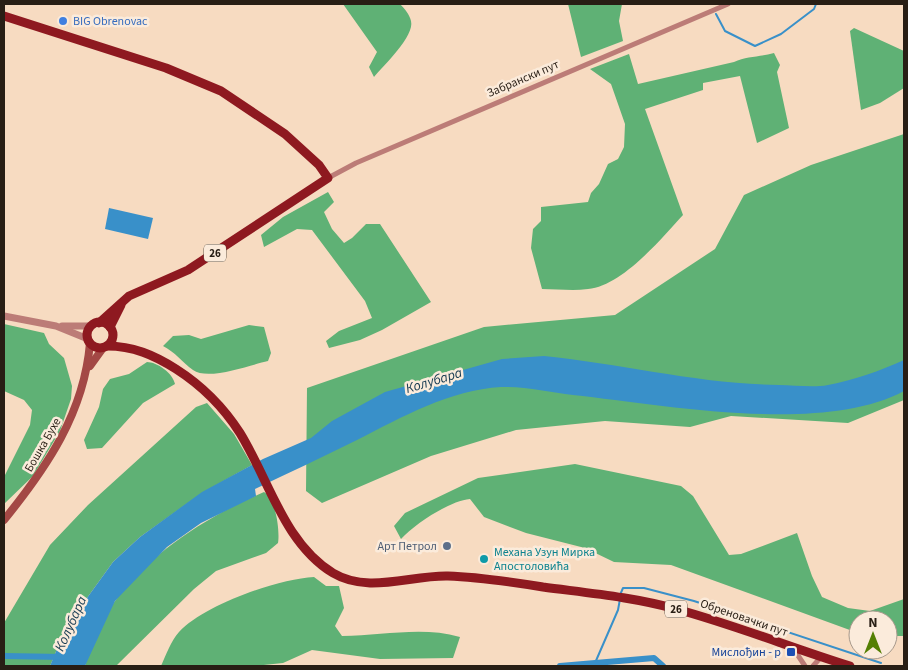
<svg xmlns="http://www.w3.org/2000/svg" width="908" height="670" viewBox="0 0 908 670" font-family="'Source Sans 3',sans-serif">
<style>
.forest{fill:#5fb175}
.water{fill:#3990c9}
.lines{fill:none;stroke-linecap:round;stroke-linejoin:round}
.stream{stroke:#3990c9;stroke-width:2}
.canal{stroke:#3990c9;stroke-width:6}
.minor{stroke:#bc7c77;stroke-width:5}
.tertiary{stroke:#bc7c77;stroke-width:7}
.secondary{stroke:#a34845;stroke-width:8}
.primary{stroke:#8e1920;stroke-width:9}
.shop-dot{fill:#3f7fe0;stroke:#fbebdb;stroke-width:2}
.service-dot{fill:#5c6f8a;stroke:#fbebdb;stroke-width:2}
.culture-dot{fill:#0f9aa8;stroke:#fbebdb;stroke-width:2}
.transit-dot{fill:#1a4fb4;stroke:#fbebdb;stroke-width:2}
.labels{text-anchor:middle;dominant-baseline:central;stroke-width:5;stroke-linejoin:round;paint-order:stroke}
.shield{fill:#fbebdb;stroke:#675c50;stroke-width:1}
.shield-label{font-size:11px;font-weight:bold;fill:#281e15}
.shop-label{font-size:12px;fill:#366cbe;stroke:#fbebdb;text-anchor:start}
.street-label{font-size:12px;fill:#281e15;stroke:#fbebdb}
.service-label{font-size:12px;fill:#4e5e75;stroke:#fbebdb;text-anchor:end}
.culture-label{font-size:12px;fill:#0d838f;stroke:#fbebdb;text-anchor:start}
.transit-label{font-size:12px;fill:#164399;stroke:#fbebdb;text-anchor:end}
.water-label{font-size:14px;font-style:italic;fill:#163a52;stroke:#fbebdb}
</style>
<rect width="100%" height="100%" fill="#f7dbc1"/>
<g class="forest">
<path d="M343,4h57c4,4 10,11 11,17 4,15 -28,45 -37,56l-5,-10 8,-15z"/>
<path d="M568,4h54l-3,17 4,20 -42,16z"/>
<path d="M854,28l50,23v37l-24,15 -19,7 -11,-79z"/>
<path d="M774,53l6,12 -3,7 12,56 -32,15 -17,-67 -37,7v7l-58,19 38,106c-22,24 -61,71 -95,74 -15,2 -31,0 -46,0l-11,-41 2,-19 8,-8v-14l47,-5 3,-9 8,-9 9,-20 10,-5 6,-12 1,-23 -14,-40 -21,-15 39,-15 9,30 96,-22c13,-6 26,-5 40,-9z"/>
<path d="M904,134v266l-56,23 -117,-7 -41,11 -85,-6 -89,9 -85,26 -109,47 -16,-12 1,-103 177,-61 131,-12 100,-66 29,-54 67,-30z"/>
<path d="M328,192l6,10 -10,10 8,17 12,14 8,-5 14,-14h14l51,78 -49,28 -22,10 -31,8 -3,-7 13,-10 33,-13 -7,-17 -53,-71 -15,-1 -33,18 -3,-12 22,-18z"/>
<path d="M4,324l40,9 5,11 15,14 8,28 -1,13 -11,32 -27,45 -29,28v-27l26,-52 2,-15 -8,-10 -20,-9z"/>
<path d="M249,325l15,2 7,26 -3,8c-18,4 -60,20 -75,9 -11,-8 -18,-18 -30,-24l10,-10 16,-1 12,4z"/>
<path d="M147,362c10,0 26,11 28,22l-32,19 -41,45 -15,1 -3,-9 15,-33 4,-18 7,-10 19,-5z"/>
<path d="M207,403l27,31 18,31 -50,28 -62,44 -27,25 -47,65 -16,39h-46v-43l46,-78 38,-40 108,-98z"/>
<path d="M575,464l106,22 12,10 36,59 12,-1 56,-21 15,43 10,21 26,11 22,3 34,-12v37h-16v-16h-30v13l-187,-68 -57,-3 -29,-14 -59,-15 -42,-16 -14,-18c-21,2 -55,25 -69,40l-7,-13 11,-13 73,-35z"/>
<path d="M264,492c12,6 16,40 14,51l-12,10 -50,18 -22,18 -78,77h-31c6,-19 18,-48 30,-65 37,-50 93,-85 149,-109z"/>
<path d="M314,577l12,9h13l5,22 -9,18 7,10c40,0 79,-10 118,1l-7,21 -73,1 -68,-9 -29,13 -29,3h-93c5,-11 10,-25 18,-34 25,-27 98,-53 135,-55z"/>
</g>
<g class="water">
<path d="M109,208l44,10 -5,21 -43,-10z"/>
<path d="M544,356c79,8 155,28 235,29 15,0 34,3 49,0 26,-5 52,-14 76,-25v31c-82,44 -239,14 -331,4 -23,-3 -49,-9 -72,-8 -51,3 -99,30 -144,53 -34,17 -69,33 -102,49l1,7 -55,27 -34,24 -52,54 -30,65h-35l16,-39 47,-65 27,-25 62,-45 61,-33 48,-21 21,-17 53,-29 117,-33z"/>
</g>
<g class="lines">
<g class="stream">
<path d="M716,14l9,17 30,15 26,-12 33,-25 2,-5"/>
<path d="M620,595l3,-7h21l50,13 187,62"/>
<path d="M595,663l23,-53 2,-11"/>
</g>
<g class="canal">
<path d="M4,656l58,1"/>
<path d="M560,666l94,-8 9,8"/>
</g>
<g class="minor">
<path d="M328,178l28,-15 372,-159"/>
<path d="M793,648l12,18"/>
<path d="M813,666l8,-9"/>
</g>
<g class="tertiary">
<path d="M4,316l52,10 32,13"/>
<path d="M62,326h29"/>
</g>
<g class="secondary">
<path d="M90,366l13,-18"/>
<path d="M4,520c43,-53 80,-107 86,-177"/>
</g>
<g class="primary">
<path d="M4,16l162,52 55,23 64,43 34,31 9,13 -140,92 -59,26 -30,27"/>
<circle cx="100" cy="335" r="13"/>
<path d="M110,327l11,-22"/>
<path d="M107,346c26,0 47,9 69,23 25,16 48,39 64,64 29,47 44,110 93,140 35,21 77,2 115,3 32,1 64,6 95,11 45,6 90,10 133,22 59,16 116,39 174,57"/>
</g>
</g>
<circle class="shop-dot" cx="63" cy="21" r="5"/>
<circle class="service-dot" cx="447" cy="546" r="5"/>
<circle class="culture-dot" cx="484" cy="559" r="5"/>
<rect class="transit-dot" x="786" y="647" width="10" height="10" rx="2.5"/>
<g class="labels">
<g class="shield">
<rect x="204" y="244.5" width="22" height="17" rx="4"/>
<rect x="665" y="600.5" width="22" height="17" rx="4"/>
</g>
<g class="shield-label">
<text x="215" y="253">26</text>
<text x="676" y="609">26</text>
</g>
<g class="shop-label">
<text x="73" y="21">BIG Obrenovac</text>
</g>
<g class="street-label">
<text transform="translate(523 79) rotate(-23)">Забрански пут</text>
<text transform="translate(43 445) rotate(-60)">Бошка Бухе</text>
<text transform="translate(744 618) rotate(19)">Обреновачки пут</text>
</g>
<g class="service-label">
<text x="437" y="546">Арт Петрол</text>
</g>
<g class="culture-label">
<text x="494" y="552">Механа Узун Мирка<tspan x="494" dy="14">Апостоловића</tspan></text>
</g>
<g class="transit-label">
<text x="781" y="652">Мислођин - р</text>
</g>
<g class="water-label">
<text transform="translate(434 381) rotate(-17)">Колубара</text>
<text transform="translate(71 624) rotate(-66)">Колубара</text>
</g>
</g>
<rect width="908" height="670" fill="none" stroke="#281e15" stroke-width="10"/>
<g transform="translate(873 635)"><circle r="24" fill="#fbebdb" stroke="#a7998c"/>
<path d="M0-4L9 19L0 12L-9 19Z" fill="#547f03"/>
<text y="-8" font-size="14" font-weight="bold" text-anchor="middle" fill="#281e15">N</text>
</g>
</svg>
